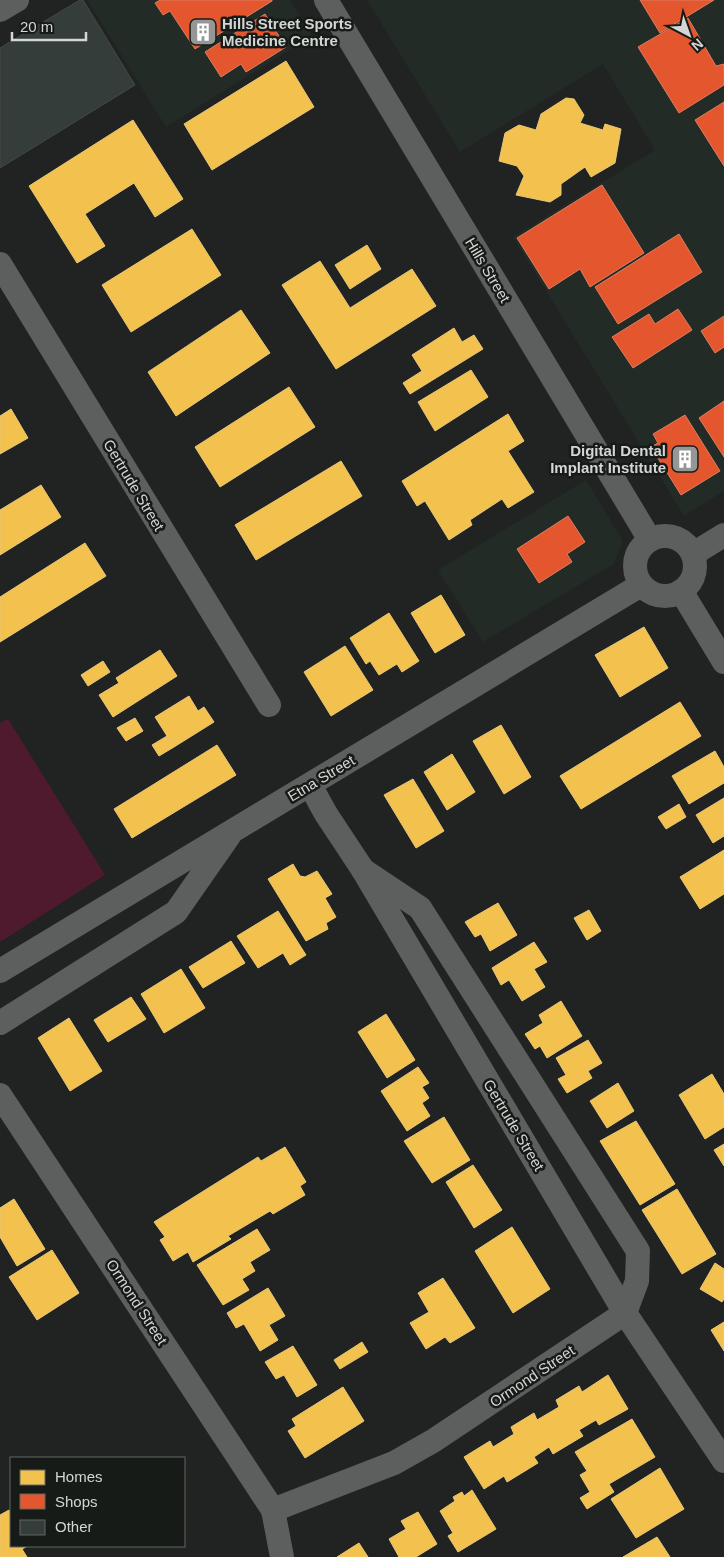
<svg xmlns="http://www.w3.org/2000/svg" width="724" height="1557" viewBox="0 0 724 1557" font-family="Arial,sans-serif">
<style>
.built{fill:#222b25}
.green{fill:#4f1a2d}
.homes{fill:#f2c14e;stroke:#e9c776}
.shops{fill:#e4572e;stroke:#df7d60}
.building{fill:#343d39;stroke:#454846}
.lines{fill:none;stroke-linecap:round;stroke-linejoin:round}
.minor{stroke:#5d5e5e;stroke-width:24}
.labels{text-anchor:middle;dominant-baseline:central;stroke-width:5;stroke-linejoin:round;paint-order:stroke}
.poi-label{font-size:15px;font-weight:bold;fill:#d3d6d4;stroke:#171b18;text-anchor:start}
.street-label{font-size:15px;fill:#d3d6d4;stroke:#171b18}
</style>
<rect width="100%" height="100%" fill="#212322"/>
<g class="built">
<path d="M87,0h203l22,36 -146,91z"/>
<path d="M367,0h357v491l-40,25 -171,-279 142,-87 -52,-86 -143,88z"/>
<path d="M586,480l37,61 -9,23 -131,78 -45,-72z"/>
</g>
<path class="green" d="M8,719l97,156 -105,67v-219z"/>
<g class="homes">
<path d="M286,61l28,46 -102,63 -28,-46z"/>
<path d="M566,98l8,1 10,16 -4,8 23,7 2,-6 16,5 -6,34 -24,14 -6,-10 -24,17v11l-11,7 -34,-7 8,-19 -7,-10 -18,-5 6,-28 14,-8 17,5 5,-16z"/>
<path d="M133,120l50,79 -28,18 -21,-34 -49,31 20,32 -28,17 -48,-77z"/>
<path d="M192,229l29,46 -90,57 -29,-47z"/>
<path d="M367,245l14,24 -31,20 -15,-24z"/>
<path d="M320,261l30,47 62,-39 24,37 -100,63 -54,-84z"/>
<path d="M241,310l29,43 -94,63 -28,-44z"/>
<path d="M454,328l8,14 12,-7 9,14 -73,45 -7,-11 19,-12 -10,-16z"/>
<path d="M471,370l17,27 -53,34 -17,-29z"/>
<path d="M289,387l26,40 -95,60 -25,-40z"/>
<path d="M11,409l17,29 -28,16v-38z"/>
<path d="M508,414l16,27 -16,10 26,41 -26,16 -6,-9 -32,21 2,5 -23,15 -24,-39 -8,5 -15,-25z"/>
<path d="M341,461l21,35 -106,64 -21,-35z"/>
<path d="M41,485l20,32 -61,38v-45z"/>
<path d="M85,543l21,33 -106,66v-45z"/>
<path d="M441,595l24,40 -30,18 -24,-40z"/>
<path d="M389,613l30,48 -17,11 -5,-8 -18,11 -9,-14 -4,3 -16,-26z"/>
<path d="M644,627l24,41 -48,29 -25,-42z"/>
<path d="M345,646l28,44 -42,26 -27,-44z"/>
<path d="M160,650l17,26 -64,41 -14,-22 20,-12 -3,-5z"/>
<path d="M103,661l7,11 -22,14 -7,-11z"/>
<path d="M189,696l9,15 6,-4 10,15 -40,25 -19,-30z"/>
<path d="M680,702l21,34 -120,73 -21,-33z"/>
<path d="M135,718l8,13 -17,10 -9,-13z"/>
<path d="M501,725l30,52 -27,17 -31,-53z"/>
<path d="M167,736l7,11 -15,9 -7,-11z"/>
<path d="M217,745l19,30 -104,63 -18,-29z"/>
<path d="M715,751l9,16v16l-35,21 -17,-28z"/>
<path d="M452,754l23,38 -28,18 -23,-38z"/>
<path d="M413,779l31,52 -28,17 -32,-53z"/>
<path d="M724,798v38l-11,7 -17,-28z"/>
<path d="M679,804l7,13 -20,12 -8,-12z"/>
<path d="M724,850v44l-24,15 -20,-32z"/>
<path d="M293,864l7,12 5,1 12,-6 15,23 -7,4 11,19 -10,6 2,6 -22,12 -38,-62z"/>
<path d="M498,903l19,32 -27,16 -9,-17 -6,3 -10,-15z"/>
<path d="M589,910l12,21 -14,9 -13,-22z"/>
<path d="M278,911l28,44 -16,10 -7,-12 -25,15 -21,-32z"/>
<path d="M231,941l14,22 -42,25 -14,-21z"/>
<path d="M534,942l13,20 -13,7 11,18 -23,14 -13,-21 -8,5 -9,-17z"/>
<path d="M181,969l24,39 -41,25 -23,-39z"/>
<path d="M131,997l15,22 -38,23 -14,-22z"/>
<path d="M561,1001l21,35 -35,22 -7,-12 -5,3 -10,-15 18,-11 -4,-8z"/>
<path d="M386,1014l29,46 -28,18 -29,-46z"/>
<path d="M69,1018l33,53 -32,20 -32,-53z"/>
<path d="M588,1040l14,23 -14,8 4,7 -25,15 -9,-14 8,-4 -10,-17z"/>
<path d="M418,1067l11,16 -7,4 7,11 -7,5 8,13 -23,15 -26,-40z"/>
<path d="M712,1074l12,20v33l-19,12 -26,-44z"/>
<path d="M618,1083l16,28 -27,17 -17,-27z"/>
<path d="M444,1117l26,43 -38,23 -28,-42z"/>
<path d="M636,1121l39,63 -35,21 -40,-64z"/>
<path d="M724,1144v22l-10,-16z"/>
<path d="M285,1147l21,35 -6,4 5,9 -32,19 -3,-3 -42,25 3,3 -38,23 -5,-10 -15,9 -13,-21 5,-3 -11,-15 104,-65 3,4z"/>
<path d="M473,1165l29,45 -28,18 -28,-46z"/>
<path d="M677,1189l39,65 -34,20 -40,-64z"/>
<path d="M14,1199l31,50 -28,17 -17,-29v-29z"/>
<path d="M512,1227l38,62 -37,24 -38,-62z"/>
<path d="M257,1229l13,21 -20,12 5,9 -13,8 7,11 -26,15 -26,-40z"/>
<path d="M52,1250l27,43 -42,27 -28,-43z"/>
<path d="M715,1263l9,6v30l-2,3 -22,-13z"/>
<path d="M443,1278l32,50 -25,15 -5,-6 -19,12 -16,-26 19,-11 -11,-19z"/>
<path d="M268,1288l17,28 -16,9 9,15 -18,11 -16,-27 -8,4 -9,-15z"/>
<path d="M724,1322v29l-13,-21z"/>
<path d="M362,1342l6,10 -28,17 -6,-9z"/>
<path d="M293,1346l24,39 -20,12 -13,-22 -8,4 -11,-17z"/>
<path d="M608,1375l20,34 -29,16 -3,-5 -17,10 4,6 -30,18 -4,-7 -15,10 4,6 -31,19 -3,-6 -20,13 -20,-32 26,-16 3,6 21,-13 -3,-7 23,-14 3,7 22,-13 -3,-7 23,-14 3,6z"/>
<path d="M343,1387l21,34 -59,37 -17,-27 8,-5 -4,-7z"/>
<path d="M632,1419l23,38 -46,27 5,8 -27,17 -7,-11 10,-6 -10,-17 7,-4 -12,-19z"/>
<path d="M660,1468l24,41 -48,29 -25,-39z"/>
<path d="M472,1490l24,39 -38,23 -10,-16 5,-3 -13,-22 15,-10 -2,-4 9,-5 2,4z"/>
<path d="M9,1510l2,4v32h14l1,1 -4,2 5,8h-27v-42z"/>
<path d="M418,1512l19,32 -21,13h-17l-10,-18 17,-10 -5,-8z"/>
<path d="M657,1537l13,20h-47z"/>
<path d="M359,1543l9,14h-31z"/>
</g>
<g class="shops">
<path d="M160,0h112v1l-77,48 -25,-38 -7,4 -8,-12z"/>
<path d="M640,0h74l-54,33z"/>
<path d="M265,14l21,33 -40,25 -5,-8 -20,13 -16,-25z"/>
<path d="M688,18l28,48 8,-2v21l-45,28 -41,-66z"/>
<path d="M724,102v64l-29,-46z"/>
<path d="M602,185l42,68 -54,34 -10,-18 -31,20 -32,-51z"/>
<path d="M679,234l23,38 -84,52 -23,-37z"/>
<path d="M678,309l14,21 -59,38 -21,-31 37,-23 6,10z"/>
<path d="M724,316v31l-9,6 -14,-22z"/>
<path d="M724,401v56l-25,-39z"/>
<path d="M685,415l35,56 -39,24 -30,-48 7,-4 -5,-9z"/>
<path d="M568,516l17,26 -18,12 5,8 -33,21 -22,-34z"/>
</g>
<path class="building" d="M80,0h3l52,85 -135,83v-120z"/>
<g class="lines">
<g class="minor">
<path d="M326,0l324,540"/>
<path d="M0,10l17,-10"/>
<path d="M0,264l269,441"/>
<circle cx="665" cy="566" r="30"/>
<path d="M693,554l31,-19"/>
<path d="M681,591l43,71"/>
<path d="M310,785l16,29 37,56 262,443 99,148"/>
<path d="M0,971l641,-386"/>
<path d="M0,1023l176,-111 53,-76"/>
<path d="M0,1095l273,415 121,-47 39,-22 192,-128 12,-32 1,-30 -218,-343 -57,-38"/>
<path d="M273,1510l9,47"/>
</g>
</g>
<defs>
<g id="building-square" transform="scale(1.4375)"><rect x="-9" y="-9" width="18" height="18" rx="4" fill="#959796" stroke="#171b18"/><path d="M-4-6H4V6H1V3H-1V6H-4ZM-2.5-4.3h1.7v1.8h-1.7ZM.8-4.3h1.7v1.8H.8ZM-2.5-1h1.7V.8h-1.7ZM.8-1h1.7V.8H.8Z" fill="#fff"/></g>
</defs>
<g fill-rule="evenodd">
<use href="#building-square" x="203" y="32"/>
<use href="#building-square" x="685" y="459"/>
</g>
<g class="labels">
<g class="poi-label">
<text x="222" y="23">Hills Street Sports<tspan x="222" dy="17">Medicine Centre</tspan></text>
<text x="666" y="450" text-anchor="end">Digital Dental<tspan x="666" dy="17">Implant Institute</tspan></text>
</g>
<g class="street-label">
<text transform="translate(488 270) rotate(59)">Hills Street</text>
<text transform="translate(134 485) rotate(59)">Gertrude Street</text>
<text transform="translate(321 778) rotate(-31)">Etna Street</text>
<text transform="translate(514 1125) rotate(59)">Gertrude Street</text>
<text transform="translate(137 1302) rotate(57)">Ormond Street</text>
<text transform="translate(532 1376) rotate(-34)">Ormond Street</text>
</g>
</g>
<rect x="10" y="1457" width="175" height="90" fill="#171b18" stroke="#626663"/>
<rect x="20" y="1470" width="25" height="15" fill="#f2c14e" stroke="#626663"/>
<text x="55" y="1482" font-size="15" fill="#d3d6d4">Homes</text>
<rect x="20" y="1494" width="25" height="15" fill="#e4572e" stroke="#626663"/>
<text x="55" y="1507" font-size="15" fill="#d3d6d4">Shops</text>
<rect x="20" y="1520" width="25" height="15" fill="#343d39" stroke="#626663"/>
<text x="55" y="1532" font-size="15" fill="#d3d6d4">Other</text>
<g transform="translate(689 35) rotate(139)" stroke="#171b18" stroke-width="4" paint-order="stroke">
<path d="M0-4L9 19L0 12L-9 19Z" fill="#d3d6d4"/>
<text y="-8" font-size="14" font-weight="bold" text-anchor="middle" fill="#d3d6d4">N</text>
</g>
<path d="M12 32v8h74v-8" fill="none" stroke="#d3d6d4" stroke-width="2.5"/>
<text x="20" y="32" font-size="15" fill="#d3d6d4" stroke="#171b18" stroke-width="4" paint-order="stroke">20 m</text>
</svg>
